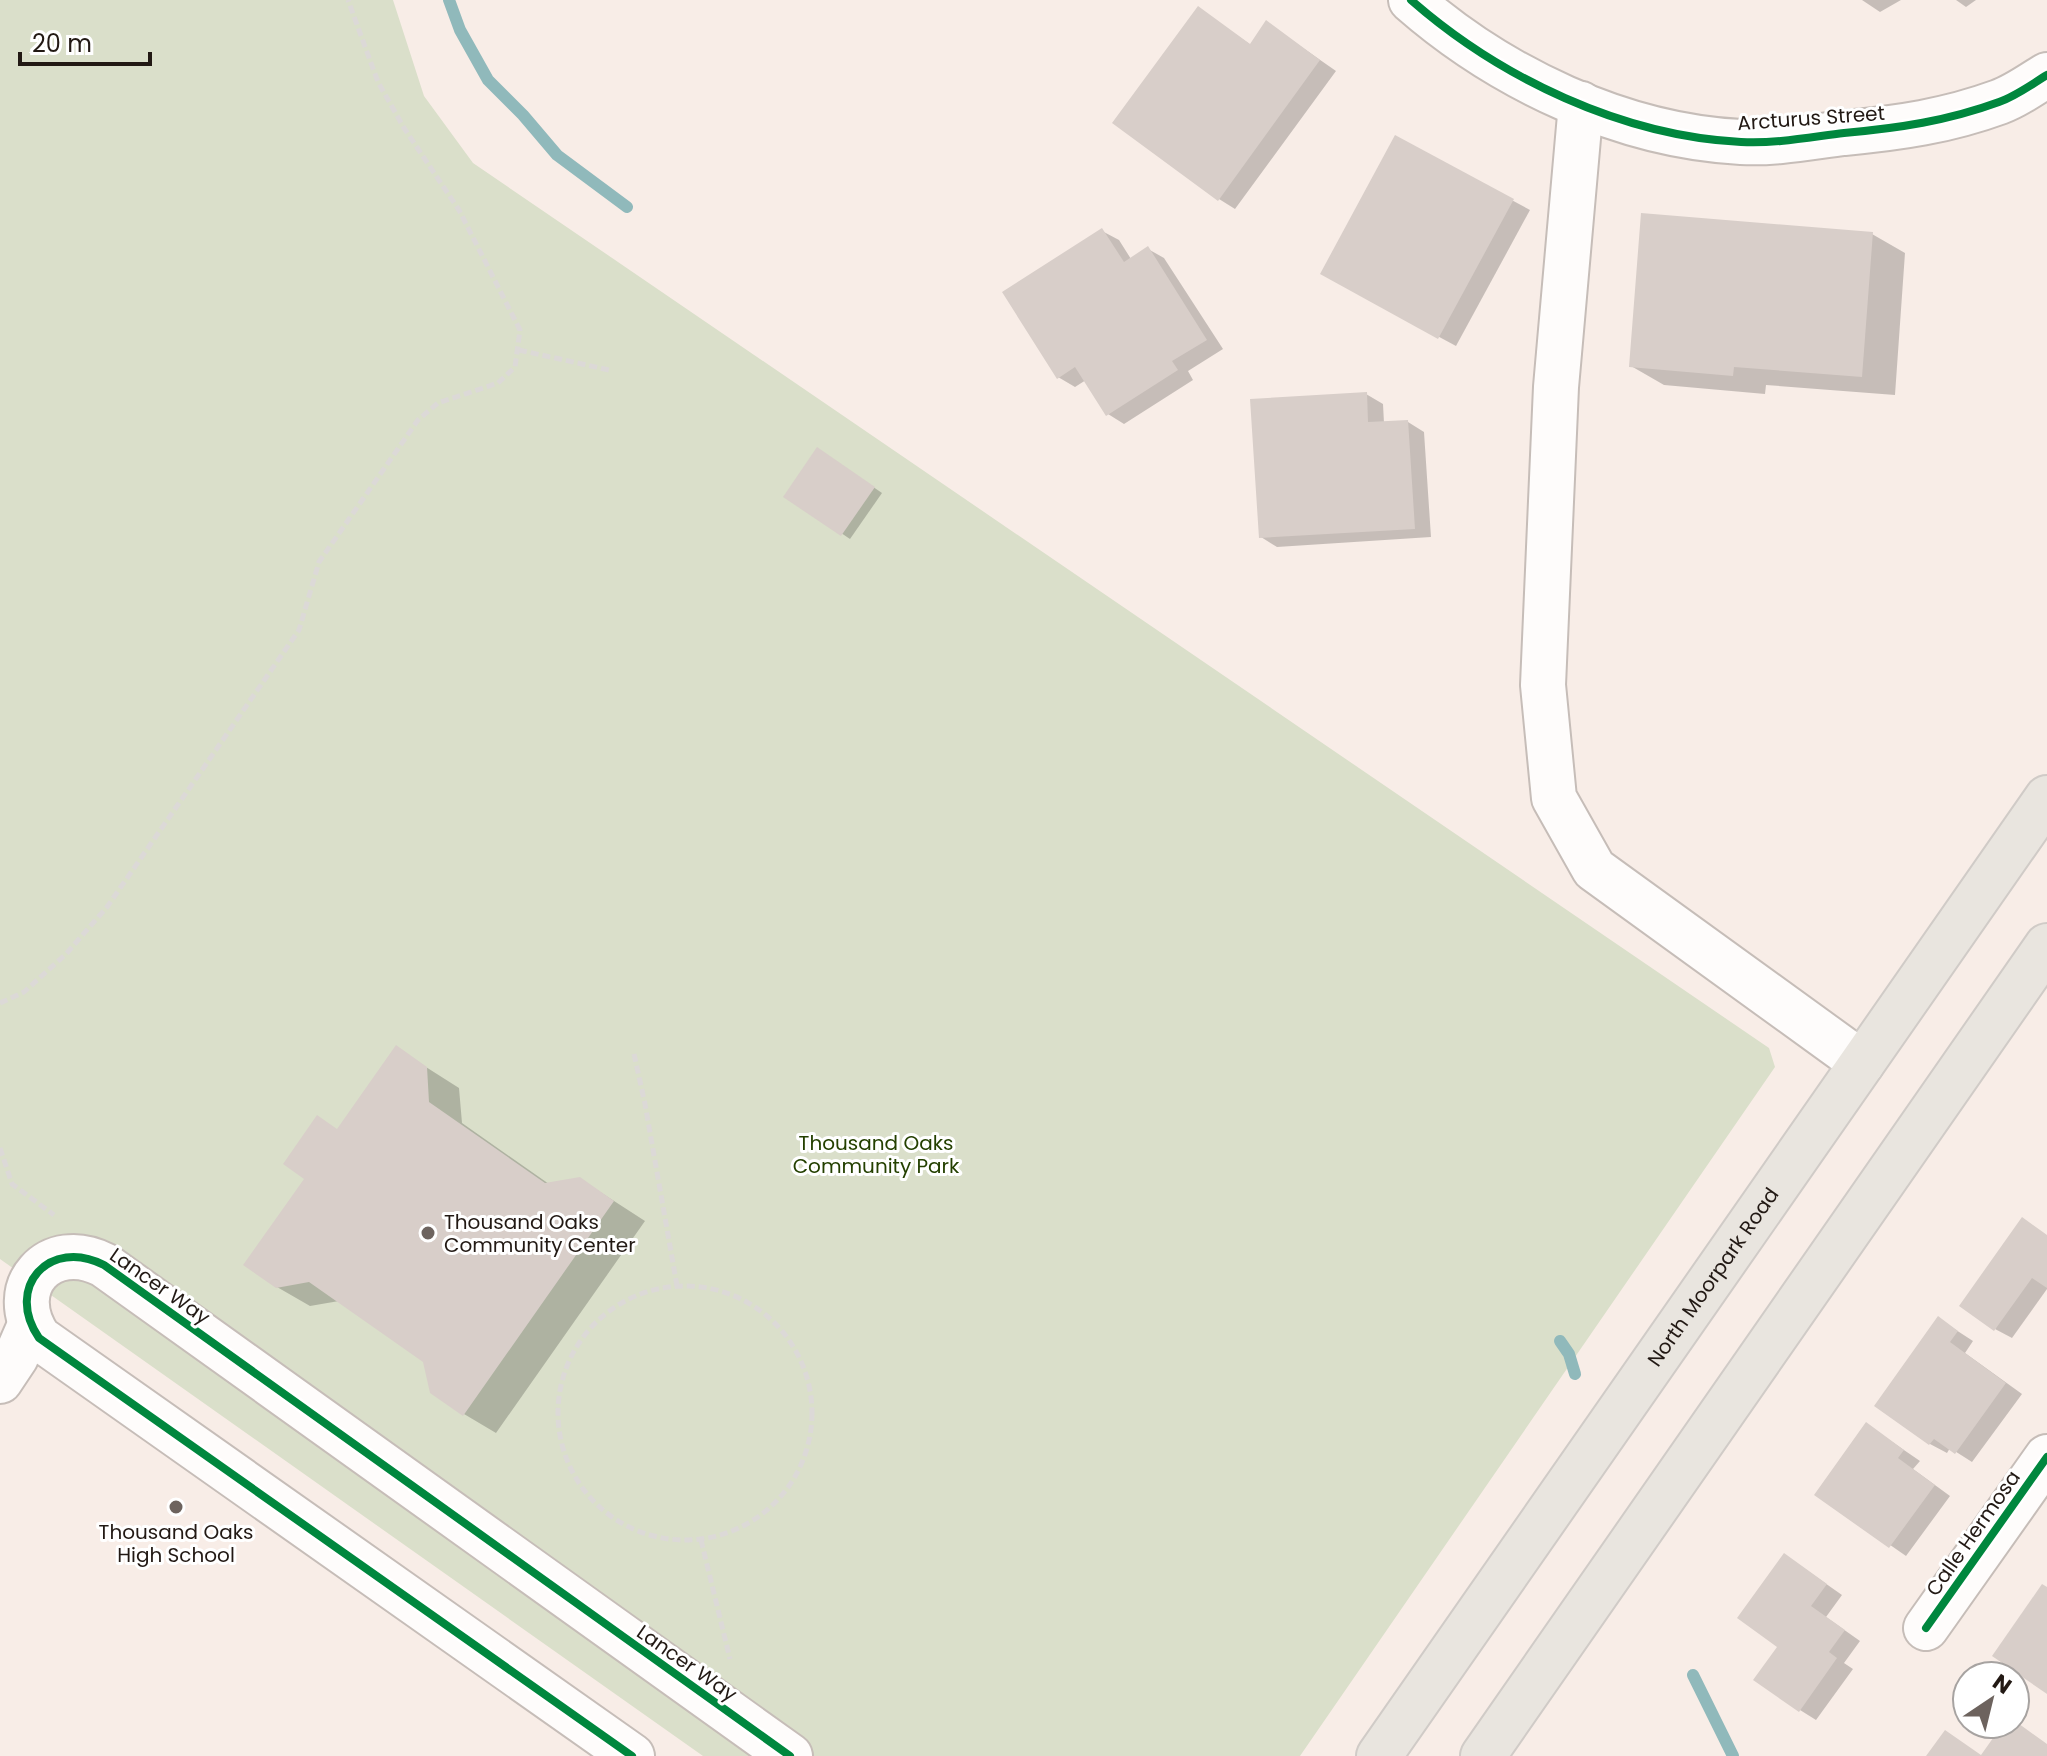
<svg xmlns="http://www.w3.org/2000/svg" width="2047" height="1756" viewBox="0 0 2047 1756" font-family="Poppins,sans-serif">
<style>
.green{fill:#dadfca}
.shadow{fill:#0003}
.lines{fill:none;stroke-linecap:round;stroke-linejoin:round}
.stream{stroke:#90b9bb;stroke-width:12}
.building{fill:#d8cec9}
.minor-casing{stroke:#c6bdb8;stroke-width:48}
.major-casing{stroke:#d0cbc7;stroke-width:48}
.path{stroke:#dcd9d7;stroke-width:5;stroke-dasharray:8 4;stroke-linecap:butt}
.minor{stroke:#fefcfb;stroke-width:44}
.major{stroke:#e9e5df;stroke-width:44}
.cycleway-casing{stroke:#fff;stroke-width:13}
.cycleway{stroke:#00873e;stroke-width:8}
.poi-dot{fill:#6d635e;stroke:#fff;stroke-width:3}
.labels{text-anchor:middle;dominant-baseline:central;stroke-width:6;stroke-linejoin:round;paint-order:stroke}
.street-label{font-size:20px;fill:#221914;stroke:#fff}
.park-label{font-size:20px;fill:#244000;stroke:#fff}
.poi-label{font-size:20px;fill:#221914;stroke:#fff;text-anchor:start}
</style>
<rect width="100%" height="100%" fill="#f8ede7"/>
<path class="green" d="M0,0h393l31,96 49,67 1296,885 6,19 -475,689h-597l-703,-497z"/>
<g class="shadow">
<path d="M1862,0h39l-21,12z"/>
<path d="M1956,0h20l-10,7z"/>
<path d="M1199,9l52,36 16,-22 69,48 -101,138 -16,-10z"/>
<path d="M1396,138l134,72 -74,136 -117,-63z"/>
<path d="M1102,231l17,9 12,19 17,-10 16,9 59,91 -35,22 5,9 -69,44 -16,-10 -22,-34 -11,7 -17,-10z"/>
<path d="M1872,234l33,19 -10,142 -129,-10 -1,9 -101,-9 -33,-19z"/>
<path d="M1366,394l17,10 1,19 24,-1 16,10 7,105 -154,10 -16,-10z"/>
<path d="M825,454l57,39 -32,46 -64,-43z"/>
<path d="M396,1048l63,40 3,35 87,61 31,-5 65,42 -149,212 -32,-19 -40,-54 -85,-59 -29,5 -33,-19 62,-157z"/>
<path d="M2047,1235v54l-35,49 -17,-9z"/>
<path d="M1939,1319l34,22 -8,12 57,41 -50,68 -22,-14 -3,5 -17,-9 -53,-39z"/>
<path d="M1866,1424l54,37 -7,8 37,27 -44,60 -89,-62z"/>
<path d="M1785,1555l57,40 -16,22 34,24 -16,22 9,6 -37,51 -16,-10z"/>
</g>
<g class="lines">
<g class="stream">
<path d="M449,0l11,30 28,50 35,35 34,40 70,52"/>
<path d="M1560,1341l9,13 6,20"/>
<path d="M1693,1675l40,81"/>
</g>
</g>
<g class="building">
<path d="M1198,6l52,38 16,-24 54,40 -102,141 -106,-78z"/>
<path d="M1395,135l119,64 -76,140 -118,-65z"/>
<path d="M1641,213l232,19 -11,145 -128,-10 -1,9 -104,-9z"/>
<path d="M1102,228l22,34 24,-16 59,94 -35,21 6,9 -72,46 -31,-49 -18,12 -55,-87z"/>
<path d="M1367,392l1,30 40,-2 7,109 -156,9 -9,-139z"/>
<path d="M817,447l58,40 -34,49 -58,-39z"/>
<path d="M396,1045l31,22 2,35 116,81 35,-6 34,24 -151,215 -33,-23 -7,-31 -114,-80 -33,6 -33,-23 61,-86 -21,-15 34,-49 20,14z"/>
<path d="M2022,1217l25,18v53l-15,-10 -38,53 -35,-25z"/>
<path d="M1938,1316l20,15 -8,11 56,41 -51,71 -21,-15 -5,6 -55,-39z"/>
<path d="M1866,1422l38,28 -6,8 37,27 -46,63 -75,-53z"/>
<path d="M1784,1553l43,31 -16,22 34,24 -16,22 8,6 -38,54 -46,-32 24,-33 -40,-29z"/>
<path d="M2042,1584l5,3v107l-55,-38z"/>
<path d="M2015,1721l32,23v12h-121l19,-26 36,25 22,-31h12z"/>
</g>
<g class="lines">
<g class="minor-casing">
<g id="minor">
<path d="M1411,0c89,78 211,136 330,142 34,2 70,-5 103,-9 55,-5 103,-12 155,-31 17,-6 33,-18 48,-27"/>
<path d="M1581,104l-25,283 -13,298 11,113 40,71 268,194"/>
<path d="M0,1381l16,-24 14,-32"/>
<path d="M1926,1628l121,-171"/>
<path d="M632,1756l-593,-418c-35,-51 11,-101 65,-73l686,491"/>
</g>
</g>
<g class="major-casing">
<g id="major">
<path id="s1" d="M1379,1756l668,-958"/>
<path d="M1483,1756l564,-810"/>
</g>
</g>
<g class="path">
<path d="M519,350l90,20"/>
<path d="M0,1003l24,-11 42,-38 41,-47 192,-277 20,-68 99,-142 20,-17 60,-20 17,-16 5,-37 -61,-120 -55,-82 -26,-46 -30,-82"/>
<path d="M634,1054l11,50 32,182"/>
<path d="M0,1148l12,36 42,31"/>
<circle cx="685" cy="1413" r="127"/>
<path d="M701,1540l29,119"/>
</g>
<use href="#minor" class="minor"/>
<use href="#major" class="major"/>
<g class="cycleway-casing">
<g id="cycleway">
<path d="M1411,0c89,78 211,136 330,142 34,2 70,-5 103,-9 55,-5 103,-12 155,-31 17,-6 33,-18 48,-27"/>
<path d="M1926,1628l121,-171"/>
<path d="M632,1756l-593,-418c-35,-51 11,-101 65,-73l686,491"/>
</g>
</g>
<use href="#cycleway" class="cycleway"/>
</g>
<g class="poi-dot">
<circle cx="428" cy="1233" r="8"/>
<circle cx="176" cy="1507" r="8"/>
</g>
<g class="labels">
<g class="street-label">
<text transform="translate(1811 118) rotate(-4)">Arcturus Street</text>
<text stroke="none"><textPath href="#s1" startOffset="584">North Moorpark Road</textPath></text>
<text transform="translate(160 1286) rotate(35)">Lancer Way</text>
<text transform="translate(1973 1533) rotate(-55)">Calle Hermosa</text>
<text transform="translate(687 1663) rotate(35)">Lancer Way</text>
</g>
<g class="park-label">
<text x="876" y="1143">Thousand Oaks<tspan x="876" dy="23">Community Park</tspan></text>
</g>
<g class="poi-label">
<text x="444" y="1222">Thousand Oaks<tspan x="444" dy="23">Community Center</tspan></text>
<text x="176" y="1532" text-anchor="middle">Thousand Oaks<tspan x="176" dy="23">High School</tspan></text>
</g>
</g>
<g transform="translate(1991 1700) rotate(35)"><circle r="38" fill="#ffffff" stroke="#a7a3a1" stroke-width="2"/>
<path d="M0-6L14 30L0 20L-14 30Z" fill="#6d635e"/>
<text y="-12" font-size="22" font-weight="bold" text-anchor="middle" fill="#221914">N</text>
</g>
<path d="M20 52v12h130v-12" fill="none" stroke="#221914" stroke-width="4"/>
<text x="32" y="52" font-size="24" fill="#221914" stroke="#ffffff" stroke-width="6" paint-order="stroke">20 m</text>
</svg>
